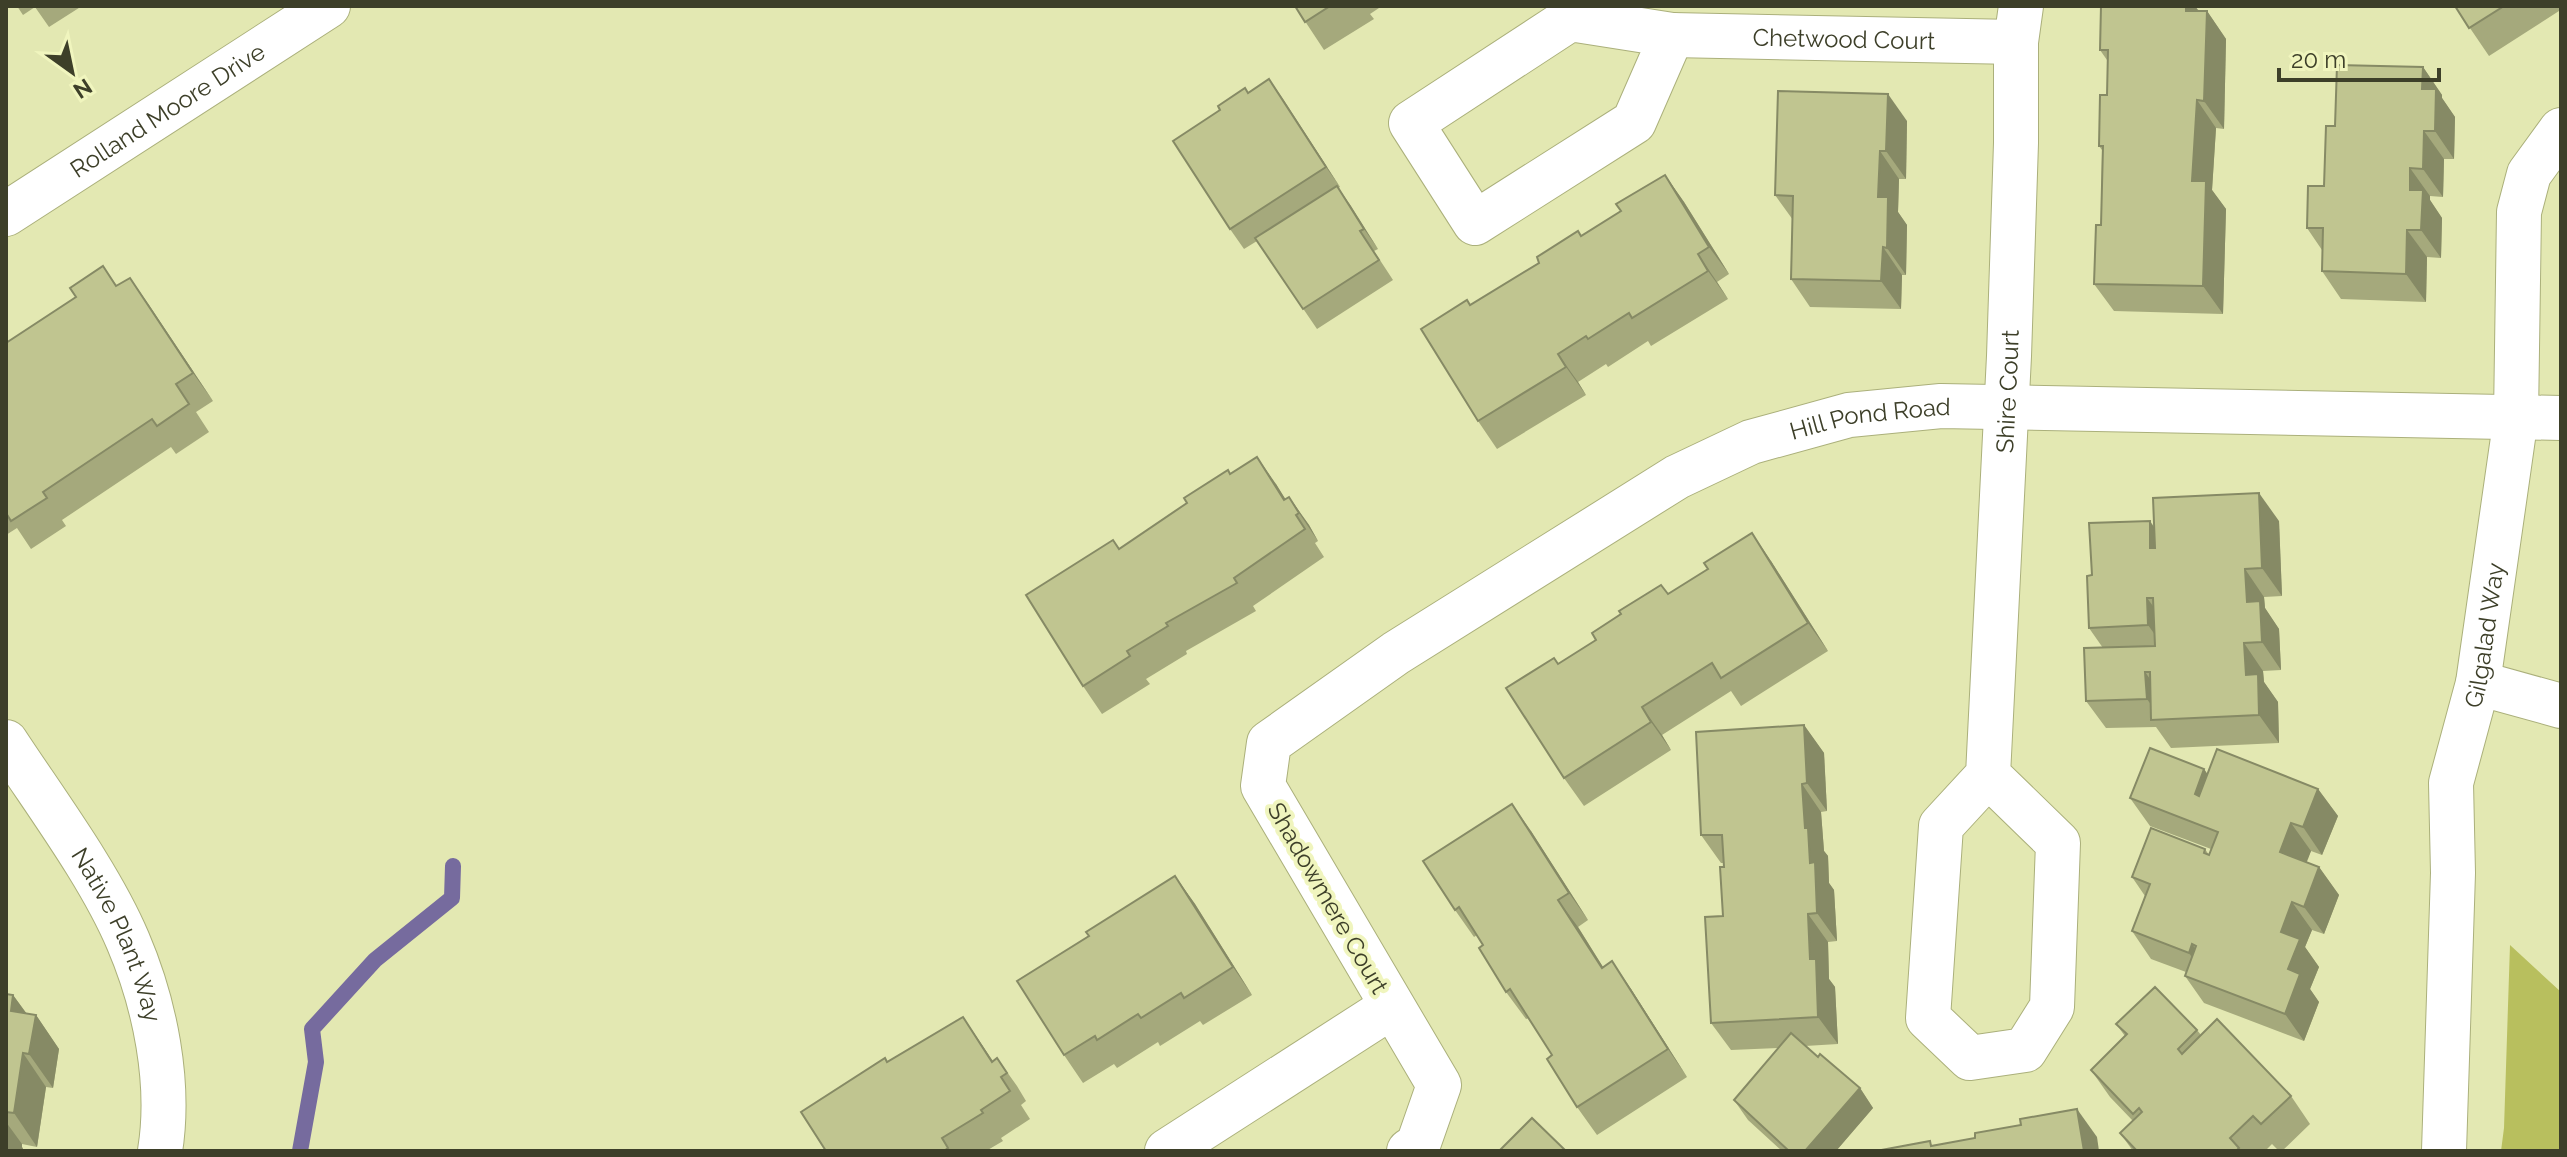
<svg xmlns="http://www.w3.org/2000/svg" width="2567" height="1157" viewBox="0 0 2567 1157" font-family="Raleway,sans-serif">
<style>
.green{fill:#b8bf5e}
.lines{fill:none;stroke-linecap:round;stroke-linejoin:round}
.stream{stroke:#766b9e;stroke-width:16}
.minor-casing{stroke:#abb07b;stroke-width:46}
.minor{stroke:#fff;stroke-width:44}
.wall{fill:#a5a97c}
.shaded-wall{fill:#868a65}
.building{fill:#c0c590;stroke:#868a65;stroke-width:2}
.labels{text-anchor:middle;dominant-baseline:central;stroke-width:8;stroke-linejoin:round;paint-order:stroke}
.street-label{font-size:24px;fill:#3d3f29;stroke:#f0f5be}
</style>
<rect width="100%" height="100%" fill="#e3e8b2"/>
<path class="green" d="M2510,945l51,47v159h-60l3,-23z"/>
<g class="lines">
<path class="stream" d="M300,1151l16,-89 -4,-33 63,-69 77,-62 1,-32"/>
<g class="minor-casing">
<g id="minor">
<path d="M1570,19l102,16 -38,87 -159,101 -64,-100z"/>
<path id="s1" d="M1672,35l344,7"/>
<path id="s2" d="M6,214l322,-208"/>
<path d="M2478,683l83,23"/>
<path id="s3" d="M6,742c40,61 94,133 122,199 27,63 43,142 32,210"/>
<path id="s4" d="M1988,775l70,68 -6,164 -27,43 -55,8 -42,-40 13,-192 47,-51 21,-419 7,-213v-101l5,-36"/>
<path d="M1167,1151l224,-144"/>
<path id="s5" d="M1409,1151l9,-6 21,-60 -176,-299 6,-43 127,-90 281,-176 74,-35 98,-27 92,-9 620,12"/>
<path id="s6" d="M2444,1151l9,-278 -2,-90 27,-100 38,-266 3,-205 10,-38 32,-44"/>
</g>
</g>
<use href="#minor" class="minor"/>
</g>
<g class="wall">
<path d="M17,6h65l-33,21 -14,-20 -12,8z"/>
<path d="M1295,6h87l-12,8 4,5 -50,31z"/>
<path d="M2101,6h94l4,5h8l19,28 -2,90 -8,-1 -4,62 14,19 -3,105 -109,-3 -20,-27 7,-59 1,-75 -3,-4 8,-51v-35l-7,-10z"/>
<path d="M2455,6h106v8l-2,-3 -70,45z"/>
<path d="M2423,67l19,28v3l13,19 -1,42h-10l-1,38 -13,-1v4l12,18 -1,40 -14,-1 -1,45 -85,-3 -19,-28v-21l-15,-22 17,-42z"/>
<path d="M1269,79l71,108 -2,1 40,61 -4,2 19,29 -76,49 -60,-88 -13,8 -14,-20 18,-136z"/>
<path d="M1907,121l-1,58h-7l-1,33 9,13 -1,50h-4l-1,34 -91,-2 -19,-28 2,-59 -18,-25z"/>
<path d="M1665,175l19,27 45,72 -12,8 11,17 -77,47 -3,-5 -40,26 -2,-3 -28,18 8,13 -89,54 -19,-28 -7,-116 150,-94z"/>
<path d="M103,266l14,20 13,-8 83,123 -17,11 13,20 -33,22 -5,-7 -109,73 4,6 -35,23 -14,-21 -11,7v-192l70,-46z"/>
<path d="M1230,474l46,10 9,15 4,-2 20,28 9,16 -3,2 9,14 -71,49 3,5 -70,40 1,3 -41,25 4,5 -48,30 -19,-28 36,-137z"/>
<path d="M2279,521l3,75 -18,1 1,11 14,21 2,41 -18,1 1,11 14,20 1,41 -108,5 -15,-21 -50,1 -20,-27 17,-53 -14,-20 3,-53 62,-48z"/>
<path d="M1771,561l57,90 -87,55 -10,-15 -69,44 9,15 -87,56 -20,-28 -6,-114 38,-24 25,-26 47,-20z"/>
<path d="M1804,725l20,28 3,58 -6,1 3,39 4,5 1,27 5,7 3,51 -9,1 1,37 6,8 3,57 -33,2 13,11 42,31 13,20 -37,43h-54l-34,-31 -14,-20 44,-52 -47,2 -20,-27 12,-107 1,-49 -1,-4h-2l-20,-28z"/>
<path d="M2204,769l3,5 111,15 20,27 -16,39 -11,-4 -5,11 13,5 20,28 -15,39 -12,-4 -7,17 14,20 -9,22 9,13 -15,39 -100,-38 -19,-27 1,-4 -35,-13 -19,-28 13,-35 -13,-19 73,-28 4,6 2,-6 -61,-23 -20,-28z"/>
<path d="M1531,831l57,89 -10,7 25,40 28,22 56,88 -90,58 -20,-28 -25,-52 -23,-37 -3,1 -20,-27 -29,-57 -3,2 -19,-27z"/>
<path d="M1175,876l20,28 57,91 -49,30 -3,-4 -40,25 -2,-4 -41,26 -3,-4 -31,19 -19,-28 25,-119z"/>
<path d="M6,994l7,1 14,19 9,1 23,34 -6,39 -7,-1 -9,60 -15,-3v3l2,4h-18z"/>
<path d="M963,1017l30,44 4,-3 20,28 9,15 -5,4 9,14 -29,19 2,3 -17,10h-160l61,-89z"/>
<path d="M2116,1024l81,6 4,5 90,61 19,28 -28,27h-3l-7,-7 -7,7h-132l-13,-18 13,-12 -23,-24 -19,-27 34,-34z"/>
</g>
<g class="shaded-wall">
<path d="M2186,6h9l11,16 -20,-11z"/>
<path d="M2207,11l19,28 -2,90 -20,-28z"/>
<path d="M2423,67l19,28v3l13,19 -1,42 -19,-28 -13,-42z"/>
<path d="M1269,79l14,20 57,88 -14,-20z"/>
<path d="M1888,94l19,27 -1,58 -20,-28z"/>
<path d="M2197,100l19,28 -4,62 14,19 -3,105 -20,-28 -11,-105z"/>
<path d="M2424,131l20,28 -1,38 -20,-28z"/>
<path d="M1880,151l19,28 -1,33 9,13 -1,50 -19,-27 -9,-51z"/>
<path d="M2410,168l20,28v4l12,18 -1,40 -20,-28 -11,-40z"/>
<path d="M1665,175l19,27 45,72 -20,-27z"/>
<path d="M1337,186l14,20 27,43 -14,-20z"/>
<path d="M2407,230l20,27 -1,45 -20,-28z"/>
<path d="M1883,247l19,28 -1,34 -20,-28z"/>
<path d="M1698,254l19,28 11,17 -20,-28z"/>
<path d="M130,278l19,27 64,96 -20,-28z"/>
<path d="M1558,354l20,28 8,13 -20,-28z"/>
<path d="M1257,457l19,27 27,43 -19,-27z"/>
<path d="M2259,493l20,28 3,75 -20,-28z"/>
<path d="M1289,497l20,28 9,16 -19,-28z"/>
<path d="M2150,521l19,28 -19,-1z"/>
<path d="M1752,533l19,28 57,90 -20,-28z"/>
<path d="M2245,569l19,28 1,11 14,21 2,41 -19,-28 -15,-40z"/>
<path d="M2147,598l20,27 1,28 -20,-28z"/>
<path d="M2244,643l19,28 1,11 14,20 1,41 -20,-28 -13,-40z"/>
<path d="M2145,672l20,28 -4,19 -14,-20z"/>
<path d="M1642,707l20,28 9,15 -20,-28z"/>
<path d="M1804,725l20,28 3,58 -20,-28z"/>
<path d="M2204,769l19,28 -9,25 -19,-28z"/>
<path d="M1802,784l19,28 3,39 4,5 1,27 5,7 3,51 -20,-28 -12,-85z"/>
<path d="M2318,789l20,27 -16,39 -19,-28z"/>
<path d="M1512,804l19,27 57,89 -19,-27z"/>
<path d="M2291,823l20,28 -11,29 -20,-28z"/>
<path d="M2319,867l20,28 -15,39 -20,-27z"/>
<path d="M1175,876l20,28 57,91 -19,-28z"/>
<path d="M1558,900l20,27 43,69 -19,-28z"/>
<path d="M2292,902l20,28 -7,17 14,20 -9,22 9,13 -15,39 -19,-27 3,-45 -7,-37z"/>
<path d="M1808,914l20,28 1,37 6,8 3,57 -20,-27 -8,-58z"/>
<path d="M2192,944l20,28 -4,9 -19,-28z"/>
<path d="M1612,961l19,28 56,88 -19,-28z"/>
<path d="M13,995l21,29 2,-9 23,34 -6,39 -24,-34 -18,-43z"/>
<path d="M963,1017l19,28 20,31 -10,-14z"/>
<path d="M23,1053l23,34 -9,60 -23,-34z"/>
<path d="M1860,1088l13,20 -37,43h-31z"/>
<path d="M2077,1109l20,28 2,14h-15z"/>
<path d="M6,1122l16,22v3l2,4h-18z"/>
</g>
<g class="building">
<path d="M1295,6h35l-25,16z"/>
<path d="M2101,6h85v5h21l-3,90 -7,-1 -5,81h14l-3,105 -109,-2 2,-59h5l2,-79h-4l1,-51h7l1,-45h-8z"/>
<path d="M2455,6h49l-35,22z"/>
<path d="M2337,65l86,2 -1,22h14l-1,42h-11l-1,38 -13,-1v22h13l-2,40h-14l-1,44 -84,-3 1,-43h-16l1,-42h16l2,-60h9z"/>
<path d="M1269,79l57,88 -96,62 -57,-88 47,-31 -2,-4 27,-18 3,5z"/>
<path d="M1778,91l110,3 -2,57h-6l-2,46h10l-1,51 -4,-1 -2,34 -90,-2 2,-83 -18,-1z"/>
<path d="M1665,175l44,72 -11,7 10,17 -76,47 -3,-5 -41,26 -2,-3 -28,18 8,13 -88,54 -57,-92 46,-29 3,5 69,-42 -2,-6 41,-26 3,5 40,-25 -5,-7z"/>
<path d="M1337,186l27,43 -4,2 19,29 -76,49 -48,-71z"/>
<path d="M103,266l13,20 14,-8 63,95 -17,11 13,20 -32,22 -5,-7 -109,73 4,6 -36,23 -5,-8v-170l70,-46 -6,-9z"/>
<path d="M1257,457l27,43 5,-3 10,16 -3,2 9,14 -71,49 3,5 -71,40 2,3 -41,25 3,5 -47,30 -57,-91 87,-55 6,9 68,-46 -3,-5 44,-28 2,4z"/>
<path d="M2259,493l3,75 -17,1 2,33 13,-1 2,41 -18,1 2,32 12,-1 1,41 -108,5 -1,-48h-5l2,27 -61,2 -2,-53 71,-2 -2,-48h-6l1,27 -59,3 -2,-52 5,-1 -3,-52 61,-2v27h5l-2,-50z"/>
<path d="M1752,533l56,90 -87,55 -9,-15 -70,44 9,15 -87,56 -58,-90 48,-30 4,6 38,-24 -4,-7 29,-19 -2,-3 42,-26 7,9 40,-25 -4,-6z"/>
<path d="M1804,725l3,58 -5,1 3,44h3l2,35 5,-1 2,51 -9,1 2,45h6l2,58 -107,6 -6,-106 18,-1 -3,-49h4l-2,-32h-21l-5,-103z"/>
<path d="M2150,748l54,21 -9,25 4,2 18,-47 101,40 -15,38 -12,-4 -11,29 39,15 -15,40 -12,-5 -11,30 19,7 -12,30 12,5 -15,40 -100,-38 11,-30 -4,-2 -3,9 -57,-22 18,-47 -18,-7 19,-49 54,21 -1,4 5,2 9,-23 -88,-34z"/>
<path d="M1512,804l57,89 -11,7 44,68 10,-7 56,88 -91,58 -30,-48 5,-4 -42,-66 -4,3 -27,-44 4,-3 -24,-38 -4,3 -32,-49z"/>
<path d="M1175,876l58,91 -49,31 -3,-5 -40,25 -3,-4 -41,26 -2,-4 -31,19 -47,-74 72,-45 -3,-4z"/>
<path d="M2155,987l42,43 -19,19 4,5 35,-35 74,77 -30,28 -8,-8 -23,22 9,10 -3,3h-99l-17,-18 22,-21 -3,-4 -6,6 -42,-44 36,-36 -11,-10z"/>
<path d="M6,994l7,1 -2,16 25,4 -7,39 -6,-1 -9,60 -8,-1z"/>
<path d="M963,1017l29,45 5,-4 10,15 -6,4 9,14 -29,19 2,3 -41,25 6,10 -4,3h-118l-25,-39 84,-54 2,4z"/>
<path d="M1791,1033l27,24 2,-3 40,34 -55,63h-16l-55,-51z"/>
<path d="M2077,1109l7,42h-208l54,-10 1,5 44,-8v-5l46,-8 -1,-6z"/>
<path d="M1532,1118l34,33h-67z"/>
</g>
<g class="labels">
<g class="street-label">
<text stroke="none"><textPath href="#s1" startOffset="172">Chetwood Court</textPath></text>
<text stroke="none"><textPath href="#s2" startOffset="192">Rolland Moore Drive</textPath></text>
<text stroke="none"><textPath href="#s4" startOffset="1072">Shire Court</textPath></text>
<text stroke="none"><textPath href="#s5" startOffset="1156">Hill Pond Road</textPath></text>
<text stroke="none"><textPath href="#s6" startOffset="520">Gilgalad Way</textPath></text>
<text transform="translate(1328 898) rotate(60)">Shadowmere Court</text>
<text stroke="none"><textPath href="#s3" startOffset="224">Native Plant Way</textPath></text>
</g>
</g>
<rect width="2567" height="1157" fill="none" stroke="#3d3f29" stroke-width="16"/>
<g transform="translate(72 72) rotate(147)" stroke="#f0f5be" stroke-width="6" paint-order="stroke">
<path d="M0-6L14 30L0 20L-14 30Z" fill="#3d3f29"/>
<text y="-12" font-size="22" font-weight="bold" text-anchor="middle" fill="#3d3f29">N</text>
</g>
<path d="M2279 68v12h160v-12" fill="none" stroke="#3d3f29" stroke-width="4"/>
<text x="2291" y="68" font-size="24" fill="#3d3f29" stroke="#f0f5be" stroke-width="6" paint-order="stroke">20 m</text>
</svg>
